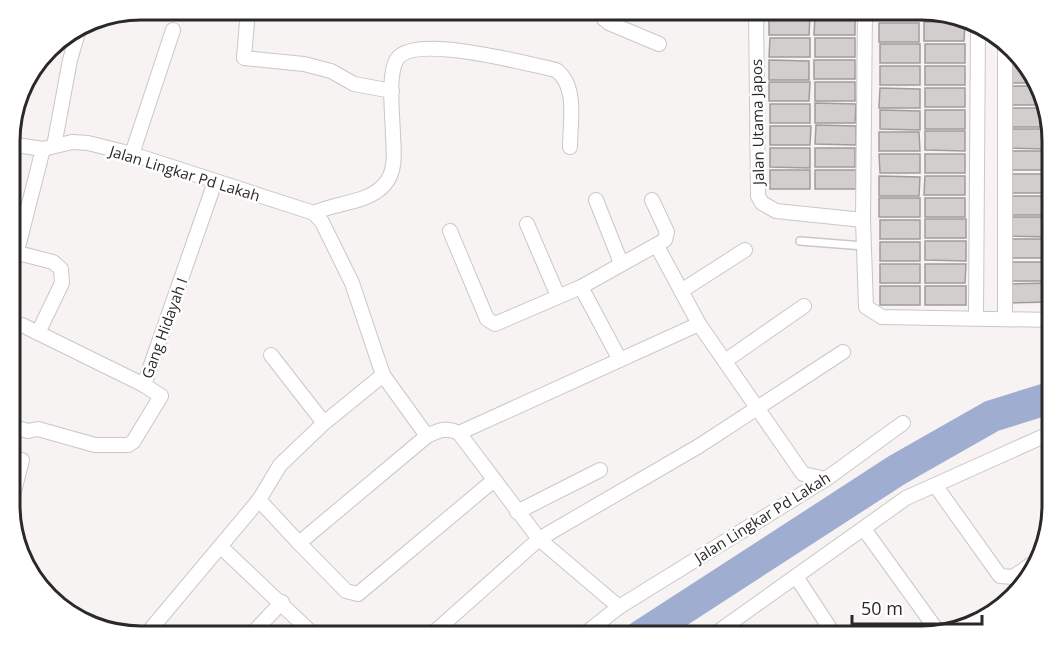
<svg xmlns="http://www.w3.org/2000/svg" width="1062" height="645" viewBox="0 0 1062 645" font-family="'Open Sans',sans-serif">
<style>
.lines{fill:none;stroke-linecap:round;stroke-linejoin:round}
.river{stroke:#9eadd0;stroke-width:32}
.building{fill:#d1cecd;stroke:#9f9c9b;stroke-width:1.5}
.service-casing{stroke:#cbc7c6;stroke-width:10}
.minor-casing{stroke:#cbc7c6;stroke-width:16}
.service{stroke:#fff;stroke-width:7}
.minor{stroke:#fff;stroke-width:14}
.labels{text-anchor:middle;dominant-baseline:central;stroke-width:5;stroke-linejoin:round;paint-order:stroke}
.street-label{font-size:15px;fill:#2a2828;stroke:#fff}
.rim{fill:none;stroke:#2a2828;stroke-width:3}
</style>
<rect width="100%" height="100%" fill="#f6f3f2"/>
<g class="lines">
<path class="river" d="M641,636l256,-166 95,-54 61,-19"/>
</g>
<g class="building">
<rect x="770" y="9" width="40" height="5"/>
<rect x="815" y="9" width="40" height="4"/>
<rect x="879" y="9" width="40" height="11"/>
<path d="M924,10l31,9h-31z"/>
<path d="M815,15l40,1v19h-41z"/>
<path d="M769,16h41l-1,19h-40z"/>
<path d="M924,22h41l-1,19h-40z"/>
<rect x="879" y="23" width="40" height="19"/>
<path d="M770,38h40v19h-41z"/>
<rect x="815" y="38" width="40" height="19"/>
<rect x="880" y="44" width="40" height="19"/>
<rect x="925" y="44" width="40" height="19"/>
<path d="M769,60l40,1v19h-40z"/>
<rect x="814" y="60" width="41" height="19"/>
<path d="M1008,63h17l10,12 3,8h-30z"/>
<rect x="880" y="66" width="40" height="19"/>
<rect x="925" y="66" width="40" height="19"/>
<path d="M769,82h41l-1,19h-40z"/>
<rect x="815" y="82" width="40" height="19"/>
<path d="M1008,86h31l6,19h-37z"/>
<path d="M880,88l40,1v19h-41z"/>
<rect x="925" y="88" width="40" height="19"/>
<path d="M815,103l41,1 -1,19h-40z"/>
<rect x="770" y="104" width="40" height="19"/>
<path d="M1008,108h37l3,19h-40z"/>
<path d="M880,110l40,1v19l-40,-1z"/>
<rect x="925" y="110" width="40" height="19"/>
<path d="M816,125l40,1v19l-41,-1z"/>
<path d="M770,126h41l-1,19h-40z"/>
<path d="M1008,129h40v20l-40,-1z"/>
<path d="M925,131h40v20l-40,-1z"/>
<path d="M879,132h40l1,19h-41z"/>
<path d="M770,148h40v20l-40,-1z"/>
<rect x="815" y="148" width="40" height="19"/>
<rect x="1008" y="151" width="40" height="19"/>
<path d="M879,154h41v19h-40z"/>
<rect x="925" y="154" width="40" height="19"/>
<rect x="770" y="170" width="40" height="19"/>
<rect x="815" y="170" width="41" height="19"/>
<path d="M1008,174h40v19h-41z"/>
<path d="M879,176l41,1 -1,19h-40z"/>
<path d="M925,176h40v19h-41z"/>
<rect x="1008" y="196" width="40" height="19"/>
<rect x="879" y="198" width="41" height="19"/>
<rect x="925" y="198" width="40" height="19"/>
<path d="M1008,217h41v20l-41,-1z"/>
<rect x="925" y="219" width="41" height="19"/>
<rect x="880" y="220" width="40" height="19"/>
<path d="M1008,239h41v19h-40z"/>
<path d="M925,241h41v20l-41,-1z"/>
<rect x="880" y="242" width="40" height="19"/>
<path d="M1008,262h41l-1,19h-40z"/>
<rect x="880" y="264" width="40" height="19"/>
<path d="M925,264h41l-1,19h-40z"/>
<path d="M1049,283v19l-41,1v-19z"/>
<rect x="880" y="286" width="40" height="19"/>
<rect x="925" y="286" width="41" height="19"/>
</g>
<g class="lines">
<g class="service-casing">
<path id="service" d="M800,241l64,5"/>
</g>
<g class="minor-casing">
<g id="minor">
<path d="M248,9l-4,49 60,6 27,7 23,13 38,7"/>
<path d="M600,9l4,10 5,4 50,21"/>
<path d="M756,9l2,187 4,7 14,8 87,9"/>
<path d="M865,9l-2,211 3,87 16,10 171,3"/>
<path d="M1005,42v276"/>
<path d="M10,144l33,5 29,-7 16,1 44,11 182,59 8,9 30,61 31,92 44,61"/>
<path d="M54,146l16,-86 10,-35"/>
<path d="M132,154l41,-124"/>
<path d="M596,200l25,63"/>
<path d="M314,213c22,-11 54,-9 71,-29 11,-13 9,-31 8,-48 0,-18 -6,-61 4,-77 18,-26 130,5 159,11 22,16 14,53 14,77"/>
<path d="M527,224l31,72"/>
<path d="M450,231l37,88 8,5 86,-37"/>
<path d="M657,246l42,78"/>
<path d="M10,251l43,11 8,7 1,14 -24,50"/>
<path d="M17,251l26,-102"/>
<path d="M681,291l64,-41"/>
<path d="M976,317l2,-291"/>
<path d="M22,325l122,60"/>
<path d="M271,355l53,68"/>
<path d="M620,360l-39,-73 84,-47 2,-8 -15,-32"/>
<path d="M725,361l79,-55"/>
<path d="M10,426l18,5 10,-2 57,16h33l5,-3 28,-46 -17,-11 71,-203"/>
<path d="M459,433l240,-109 104,150 23,5"/>
<path d="M1045,436l8,20"/>
<path d="M935,485l65,91 13,1 23,-16"/>
<path d="M259,500l40,43 128,-107c12,-6 19,-9 32,-3l80,106 80,68"/>
<path d="M10,507l12,-47"/>
<path d="M517,512l83,-42"/>
<path d="M864,529l75,104"/>
<path d="M299,543l47,48 12,3 136,-114"/>
<path d="M221,547l94,89"/>
<path d="M797,578l38,58"/>
<path d="M63,609l16,8"/>
<path d="M145,636l114,-136 21,-35 44,-42 59,-48"/>
<path d="M250,636l32,-34"/>
<path d="M430,636l109,-97 160,-93 144,-94"/>
<path d="M582,636l37,-29 207,-128 77,-56"/>
<path d="M712,636l194,-138 147,-66"/>
</g>
</g>
<use href="#service" class="service"/>
<use href="#minor" class="minor"/>
</g>
<g class="labels">
<g class="street-label">
<text transform="translate(757 122) rotate(-91)">Jalan Utama Japos</text>
<text transform="translate(185 173) rotate(17)">Jalan Lingkar Pd Lakah</text>
<text transform="translate(164 328) rotate(-70)">Gang Hidayah I</text>
<text transform="translate(762 517) rotate(-32)">Jalan Lingkar Pd Lakah</text>
</g>
</g>
<path d="M0 0H1062V645H0ZM141 20H921A121 121 0 0 1 1042 141V505A121 121 0 0 1 921 626H141A121 121 0 0 1 20 505V141A121 121 0 0 1 141 20Z" fill="#fff" fill-rule="evenodd"/>
<path class="rim" d="M141 20H921A121 121 0 0 1 1042 141V505A121 121 0 0 1 921 626H141A121 121 0 0 1 20 505V141A121 121 0 0 1 141 20Z"/>
<path d="M852 615v9h130v-9" fill="none" stroke="#2a2828" stroke-width="3"/>
<text x="861" y="615" font-size="18" fill="#2a2828" stroke="#ffffff" stroke-width="4.5" paint-order="stroke">50 m</text>
</svg>
